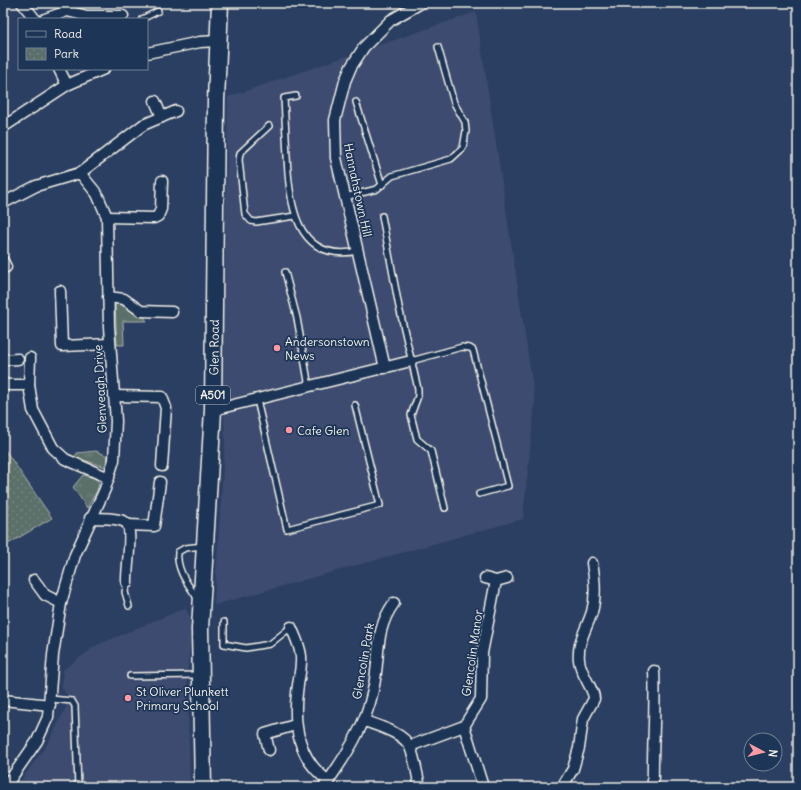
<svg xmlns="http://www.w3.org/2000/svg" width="801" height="790" viewBox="0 0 801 790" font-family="Delius,sans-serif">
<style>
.built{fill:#3c4c70}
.grass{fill:url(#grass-tufts);stroke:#a8b0aa}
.park{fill:url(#park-dots);stroke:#a8b0aa}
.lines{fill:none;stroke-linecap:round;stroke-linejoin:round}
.lane-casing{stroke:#f4f1e8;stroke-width:8}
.street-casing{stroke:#f4f1e8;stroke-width:13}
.primary-casing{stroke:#f4f1e8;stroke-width:19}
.lane{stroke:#1d3557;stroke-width:5}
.street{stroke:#1d3557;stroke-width:10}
.primary{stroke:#1d3557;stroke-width:16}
.poi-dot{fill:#ff9aa2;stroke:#1d3557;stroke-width:1.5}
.labels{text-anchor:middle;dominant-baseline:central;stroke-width:3.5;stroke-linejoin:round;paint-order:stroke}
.shield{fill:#1d3557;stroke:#b4b9bc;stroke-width:1}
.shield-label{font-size:11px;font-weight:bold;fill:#f4f1e8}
.street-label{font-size:12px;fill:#f4f1e8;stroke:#1d3557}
.poi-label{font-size:12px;fill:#f4f1e8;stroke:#1d3557;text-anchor:start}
</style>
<defs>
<pattern id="grass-tufts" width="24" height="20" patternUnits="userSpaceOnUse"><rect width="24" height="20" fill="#5b6f6b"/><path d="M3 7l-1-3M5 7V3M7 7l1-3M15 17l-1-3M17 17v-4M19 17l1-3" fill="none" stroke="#738480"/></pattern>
<pattern id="park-dots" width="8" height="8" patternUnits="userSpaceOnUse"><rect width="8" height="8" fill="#5b6f6b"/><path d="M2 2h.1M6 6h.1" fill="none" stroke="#738480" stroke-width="1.8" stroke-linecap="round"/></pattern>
</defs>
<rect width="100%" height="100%" fill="#2b3f62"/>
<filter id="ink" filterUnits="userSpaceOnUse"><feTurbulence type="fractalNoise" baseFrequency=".025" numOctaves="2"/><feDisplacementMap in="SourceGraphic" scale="8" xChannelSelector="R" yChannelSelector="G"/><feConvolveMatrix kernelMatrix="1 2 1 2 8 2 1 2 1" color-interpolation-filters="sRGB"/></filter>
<g filter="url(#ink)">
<g class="built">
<path d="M476,12l59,389 -12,118 -309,86 11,-165 -3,-55 6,-288z"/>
<path d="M185,608l8,15 -6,52 3,112h-174l33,-45 17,-35 1,-12 -5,-7 1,-18 34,-25z"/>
</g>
<g class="grass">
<path d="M117,302h3l23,14 4,5h-24l1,24h-7l-2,-41z"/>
<path d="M96,451l12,5 -3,11 -30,-10 2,-4z"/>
<path d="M83,475l12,3 4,5 -2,8 -10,17 -14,-21z"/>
</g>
<path class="park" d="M3,447l49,71 -49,29z"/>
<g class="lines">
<g class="lane-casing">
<g id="lane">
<path d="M142,19l16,-8"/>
<path d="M296,96l-12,2c1,19 2,39 3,58 2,45 8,108 71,95"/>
<path d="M356,102l26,83"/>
<path d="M269,126l-29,27 -1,7 6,54 6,7 5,1 39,-6"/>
<path d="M345,197l32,-8 15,-13 59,-17 12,-11 3,-17 -1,-9 -11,-19 -16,-56"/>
<path d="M382,216l17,91 19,82v7l-7,19 6,24 14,12 14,57"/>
<path d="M285,272l12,46 12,69"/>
<path d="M411,361l51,-14 8,1 3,2 35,136 -29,8"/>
<path d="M257,400l30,129 93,-24 -25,-100"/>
<path d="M127,583l-2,9 4,14"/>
<path d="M197,598c-9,-14 -21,-28 -19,-46l7,-4 18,-2"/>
<path d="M224,622v22l22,4 24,-4 21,-17"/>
<path d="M130,676l69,-1"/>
<path d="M51,699l21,2 3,5 3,81"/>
</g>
</g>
<g class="street-casing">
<g id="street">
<path d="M22,3l13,16"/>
<path d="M45,19l22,-8 20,5h36"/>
<path d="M147,53l53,-11 18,-1"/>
<path d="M59,69l8,16"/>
<path d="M155,101l7,16"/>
<path d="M3,127l64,-42 37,-16"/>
<path d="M3,203l33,-17 44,-13 63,-48 33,-14"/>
<path d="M107,217l47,1 4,-2 3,-7 1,-28"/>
<path d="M3,268l3,-1 -3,-6"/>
<path d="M60,291l2,55 48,-2"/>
<path d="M108,297l16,2 17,12 31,1"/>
<path d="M30,358l-1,27 4,25 20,38 12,11 44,19"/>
<path d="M3,360l15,-1"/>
<path d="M385,368l-49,-210 -1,-38 10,-39 6,-14 13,-20 27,-27 30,-17"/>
<path d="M3,384l7,1h19"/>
<path d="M114,396l48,1 4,11 -4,58"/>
<path d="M213,410l198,-49"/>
<path d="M90,518c10,1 26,-1 35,4 9,5 1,49 2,61"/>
<path d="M128,525l26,1 6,-44"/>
<path d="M485,578l11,3 11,-3"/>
<path d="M34,580l11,15 16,8"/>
<path d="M291,627c4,9 9,19 10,29 1,12 -3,25 -4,37 -4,33 2,68 32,88"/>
<path d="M3,700l47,5"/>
<path d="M365,721c13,5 39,12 45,26 5,12 7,27 10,40"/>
<path d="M464,726l19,61"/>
<path d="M410,746l54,-20 17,-27 1,-46 14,-72"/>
<path d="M269,750l-4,-16 30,-9"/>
<path d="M5,787l32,-46 11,-24 5,-62 8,-52 14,-48 30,-66 9,-29 2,-39 -7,-94 -2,-110 -10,-23 -17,-21"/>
<path d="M324,787c21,-30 42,-61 49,-97 8,-33 0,-58 21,-87"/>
<path d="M562,787l11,-18 6,-21 4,-29 11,-20c1,-8 -14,-26 -15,-39 -2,-18 8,-32 13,-48 4,-15 3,-33 0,-49"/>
<path d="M653,787c-1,-39 3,-77 1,-116"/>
</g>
</g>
<g class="primary-casing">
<g id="primary">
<path id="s1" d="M203,787l-3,-158 13,-219 3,-309 4,-98"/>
</g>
</g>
<use href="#lane" class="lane"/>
<use href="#street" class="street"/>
<use href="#primary" class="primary"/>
</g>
</g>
<g class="poi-dot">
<circle cx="277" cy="348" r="4"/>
<circle cx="289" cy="430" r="4"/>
<circle cx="128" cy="698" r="4"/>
</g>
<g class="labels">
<rect class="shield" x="196" y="386" width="34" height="18" rx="3"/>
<g class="shield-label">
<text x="213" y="395">A501</text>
</g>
<g class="street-label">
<text transform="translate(358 190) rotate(78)">Hannahstown Hill</text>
<text stroke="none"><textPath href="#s1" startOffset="440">Glen Road</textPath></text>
<text transform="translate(100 389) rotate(-93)">Glenveagh Drive</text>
<text transform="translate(472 653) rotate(-82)">Glencolin Manor</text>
<text transform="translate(363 661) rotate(-80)">Glencolin Park</text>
</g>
<g class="poi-label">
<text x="285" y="341">Andersonstown<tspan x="285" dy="14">News</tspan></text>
<text x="297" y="430">Cafe Glen</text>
<text x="136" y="691">St Oliver Plunkett<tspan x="136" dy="14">Primary School</tspan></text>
</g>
</g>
<rect width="801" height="790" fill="none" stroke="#1d3557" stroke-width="16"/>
<rect x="8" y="8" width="785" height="774" fill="none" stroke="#f4f1e8" stroke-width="1.5" filter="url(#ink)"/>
<rect x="18" y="18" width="130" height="52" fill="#1d3557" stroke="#738091"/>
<rect x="26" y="31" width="20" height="6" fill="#1d3557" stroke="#738091"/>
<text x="54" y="38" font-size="12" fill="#f4f1e8">Road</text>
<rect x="26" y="48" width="20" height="12" fill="url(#park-dots)" stroke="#738091"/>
<text x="54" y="58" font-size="12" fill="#f4f1e8">Park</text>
<g transform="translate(763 752) rotate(97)"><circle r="19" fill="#1d3557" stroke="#738091"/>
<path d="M0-3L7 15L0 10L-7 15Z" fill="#ff9aa2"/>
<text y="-6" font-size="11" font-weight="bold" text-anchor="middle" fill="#f4f1e8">N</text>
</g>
</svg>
